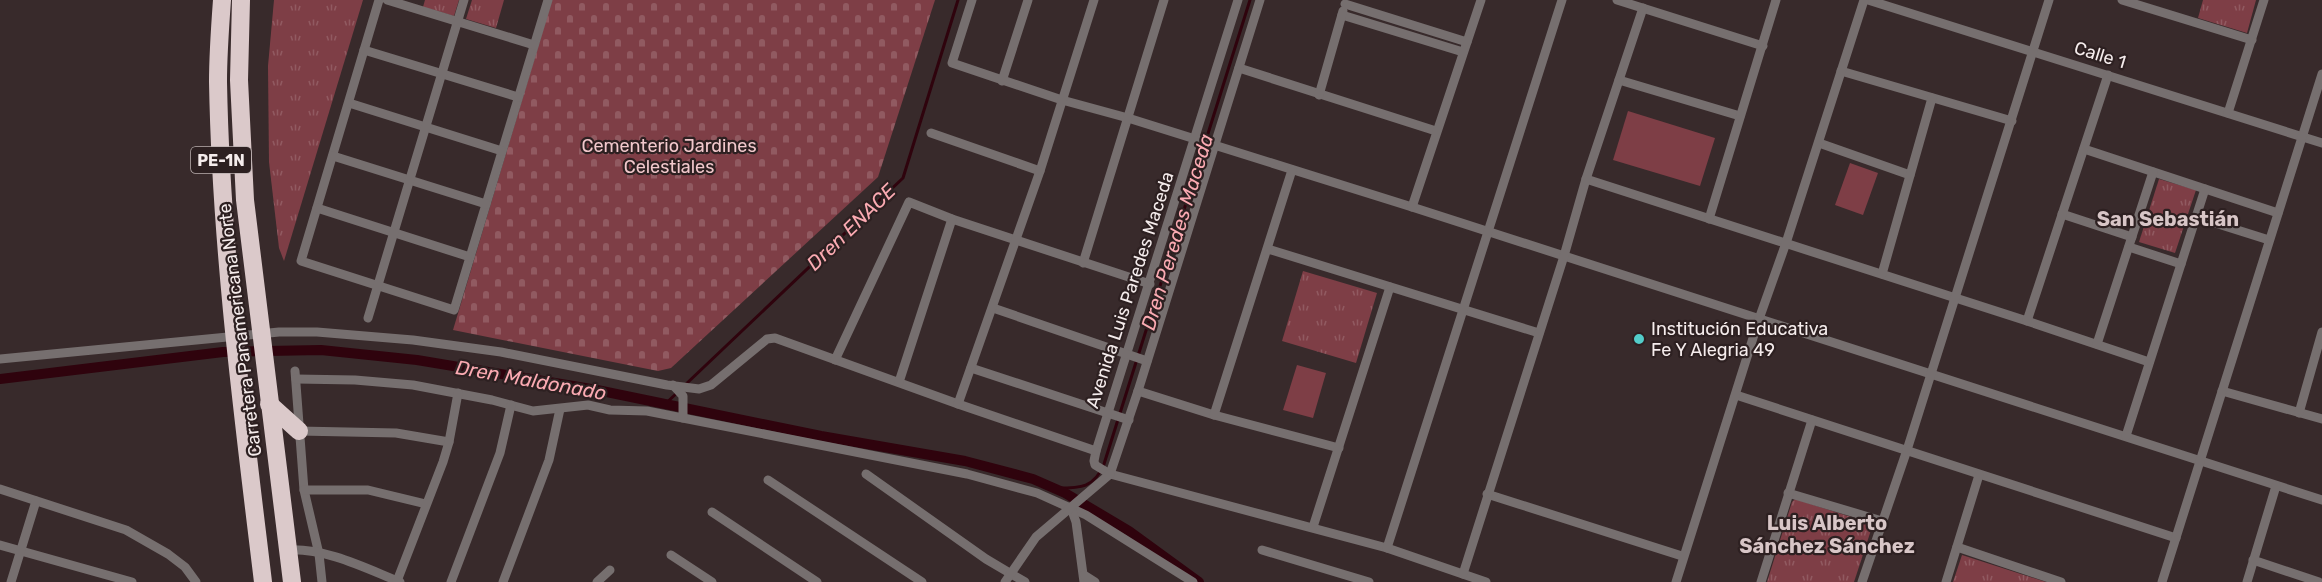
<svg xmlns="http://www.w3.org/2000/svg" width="2322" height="582" viewBox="0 0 2322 582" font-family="Rubik,sans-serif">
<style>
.grass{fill:url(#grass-tufts)}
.cemetery{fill:url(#cemetery-stones)}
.pitch{fill:#7e3e46}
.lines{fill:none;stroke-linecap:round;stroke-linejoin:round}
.stream{stroke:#2f030d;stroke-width:3}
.canal{stroke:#2f030d;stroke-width:10}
.minor{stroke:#766f6f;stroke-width:9}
.motorway{stroke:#dbc9ca;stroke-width:18}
.poi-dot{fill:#53cdca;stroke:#2d2021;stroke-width:2}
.labels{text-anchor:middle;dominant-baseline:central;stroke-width:4.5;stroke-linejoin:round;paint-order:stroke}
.shield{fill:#2d2021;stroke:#b9afaf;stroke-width:1.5}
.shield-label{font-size:16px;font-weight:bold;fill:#f5ecec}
.street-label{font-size:18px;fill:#f5ecec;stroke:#2d2021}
.park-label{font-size:18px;fill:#f2c8cc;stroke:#2d2021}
.poi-label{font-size:18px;fill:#f5ecec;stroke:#2d2021;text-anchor:start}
.neighbourhood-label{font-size:20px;font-weight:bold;fill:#d8c6c7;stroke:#2d2021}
.water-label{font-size:20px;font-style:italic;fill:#fbaab2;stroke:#2d2021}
</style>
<defs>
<pattern id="grass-tufts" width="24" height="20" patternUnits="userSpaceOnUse" patternTransform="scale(1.5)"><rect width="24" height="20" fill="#7e3e46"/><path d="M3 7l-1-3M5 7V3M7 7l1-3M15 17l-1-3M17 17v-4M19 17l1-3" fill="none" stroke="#915a61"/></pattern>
<pattern id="cemetery-stones" width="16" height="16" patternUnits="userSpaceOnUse" patternTransform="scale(1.5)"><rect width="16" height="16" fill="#7e3e46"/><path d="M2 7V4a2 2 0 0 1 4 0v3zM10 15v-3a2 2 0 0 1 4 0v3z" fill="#915a61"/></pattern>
</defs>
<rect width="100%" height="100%" fill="#382a2b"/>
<g class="grass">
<path d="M274,0h89l-79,261 -5,-13 -10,-86 -1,-96z"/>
<path d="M425,0h34l-5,16 -31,-9z"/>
<path d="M472,0h32l-8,28 -30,-9z"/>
<path d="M2203,0h53l-9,33 -49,-15z"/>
<path d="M2159,179l37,11 -21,63 -36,-11z"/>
<path d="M1303,271l74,22 -21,70 -74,-22z"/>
<path d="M1795,499l78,25 -19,58h-87l25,-80z"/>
<path d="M1962,555l84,27h-93z"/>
</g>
<path class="cemetery" d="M552,0h383l-57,177 -207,191 -13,3 -205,-41z"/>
<g class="pitch">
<path d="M1628,111l87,27 -15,48 -87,-26z"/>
<path d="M1850,163l28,10 -15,42 -28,-10z"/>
<path d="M1297,365l29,8 -13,45 -30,-8z"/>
</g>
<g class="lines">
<g class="stream">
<path d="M685,385l218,-207 55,-178"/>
<path d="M664,405l14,-13"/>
<path d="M1055,488c24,0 39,1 49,-24l146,-464"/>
</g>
<path class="canal" d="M0,379l223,-27 98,-2 96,10 180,30 224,46 144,25 68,18 32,14 64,38 70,51"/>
<g class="minor">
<path d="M379,0l-78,261 153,49 94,-310"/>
<path d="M387,0l147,45"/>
<path d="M972,0l-20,63 110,37 66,18 284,89 910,293"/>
<path d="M1238,0l-142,451 -2,10 1,4 15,9 277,74 99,34"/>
<path d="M1617,0l146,46"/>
<path d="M1868,0l454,143"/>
<path d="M2122,0l130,40"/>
<path d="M1345,4l122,38"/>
<path d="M1342,15l121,37"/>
<path d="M364,50l154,47"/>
<path d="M1239,68l197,63"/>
<path d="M1841,71l171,50"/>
<path d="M1619,80l121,36"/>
<path d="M1002,81l26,-81"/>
<path d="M1319,95l24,-84"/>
<path d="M349,103l153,48"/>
<path d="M2228,113l36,-113"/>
<path d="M931,133l109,38"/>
<path d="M1819,143l91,32"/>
<path d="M2084,149l194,64"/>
<path d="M333,156l153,48"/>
<path d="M1586,179l441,142 122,41"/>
<path d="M1412,207l69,-207"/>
<path d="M317,208l153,49"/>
<path d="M2062,214l70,23"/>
<path d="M2196,217l73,23"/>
<path d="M1709,219l67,-219"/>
<path d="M2129,247l52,17"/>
<path d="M1268,249l271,84"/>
<path d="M1083,263l81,-263"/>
<path d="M1882,274l50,-176"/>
<path d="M993,308l154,53"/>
<path d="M368,318l96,-318"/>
<path d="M2027,321l81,-246"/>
<path d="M2097,344l56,-172"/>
<path d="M0,359l279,-27h38l96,8 88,12 166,33 32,4 12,-4 56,-46 8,-1 183,66 138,47"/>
<path d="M835,360l74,-158 43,17 198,65"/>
<path d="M971,368l158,52"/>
<path d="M295,371l9,119 15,64 3,28"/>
<path d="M296,379l59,1 58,5 79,15 41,11 55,-6 22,5 37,1 320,63 70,19 49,22 107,67"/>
<path d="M899,382l53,-163"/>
<path d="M673,385l10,11v22"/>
<path d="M1138,391l76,24 125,33"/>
<path d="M2222,391l100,28"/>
<path d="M1736,395l440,143"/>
<path d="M958,404l82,-233 54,-171"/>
<path d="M2299,413l23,-81"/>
<path d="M1214,415l78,-245"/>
<path d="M299,431l97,2 53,9"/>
<path d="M2126,436l79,-247"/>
<path d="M866,474l120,85 39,23"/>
<path d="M1110,474l28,-83 122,-391"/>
<path d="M768,480l154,102"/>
<path d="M0,489l126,41 42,24 17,13 11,15"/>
<path d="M304,490h64l58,14"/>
<path d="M1788,493l94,28"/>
<path d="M1487,494l195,62"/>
<path d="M1071,508l5,14 8,60"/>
<path d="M712,512l105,70"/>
<path d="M1313,527l77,-240"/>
<path d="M0,545l132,37"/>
<path d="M1957,547l104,35"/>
<path d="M1387,548l175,-548"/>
<path d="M288,550c38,-2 77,18 112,32"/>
<path d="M1262,550l107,32"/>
<path d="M671,555l41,27"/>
<path d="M2253,560l66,22"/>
<path d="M1463,574l101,-318 22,-77 57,-171"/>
<path d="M1084,575l11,7"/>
<path d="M397,581l46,-119 6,-20 9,-49"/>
<path d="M11,582l25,-81"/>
<path d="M451,582l49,-129 11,-48"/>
<path d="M503,582l46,-122 11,-51"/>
<path d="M597,582l13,-12"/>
<path d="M1005,582l31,-45 74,-63"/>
<path d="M1676,582l83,-263 27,-76 78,-243"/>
<path d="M1761,582l51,-162"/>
<path d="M1862,582l45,-132 142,-450"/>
<path d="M1946,582l33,-107"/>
<path d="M2162,582l160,-508"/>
<path d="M2247,582l29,-96"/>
</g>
<g class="motorway">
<path d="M222,0c-2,27 -4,55 -4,82 3,167 25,334 45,500"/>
<path d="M241,0l-2,80 6,120 47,382"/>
<path d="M269,404l30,27"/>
</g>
</g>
<circle class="poi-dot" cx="1639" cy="339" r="6"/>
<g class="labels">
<rect class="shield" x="191" y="147" width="60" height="26" rx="4.5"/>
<g class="shield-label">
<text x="221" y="160">PE-1N</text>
</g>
<g class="street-label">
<text transform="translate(2100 55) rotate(17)">Calle 1</text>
<text transform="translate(1130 290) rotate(-72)">Avenida Luis Paredes Maceda</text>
<text transform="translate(240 330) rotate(-97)">Carretera Panamericana Norte</text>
</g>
<g class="park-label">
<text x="669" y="146">Cementerio Jardines<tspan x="669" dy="21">Celestiales</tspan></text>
</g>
<g class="poi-label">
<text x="1651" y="329">Institución Educativa<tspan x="1651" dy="21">Fe Y Alegria 49</tspan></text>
</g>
<g class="neighbourhood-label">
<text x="2168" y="219">San Sebastián</text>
<text x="1827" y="523">Luis Alberto<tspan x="1827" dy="23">Sánchez Sánchez</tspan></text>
</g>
<g class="water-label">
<text transform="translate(851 227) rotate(-44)">Dren ENACE</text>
<text transform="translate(1177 232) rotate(-73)">Dren Peredes Maceda</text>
<text transform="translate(531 380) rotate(10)">Dren Maldonado</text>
</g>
</g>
</svg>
